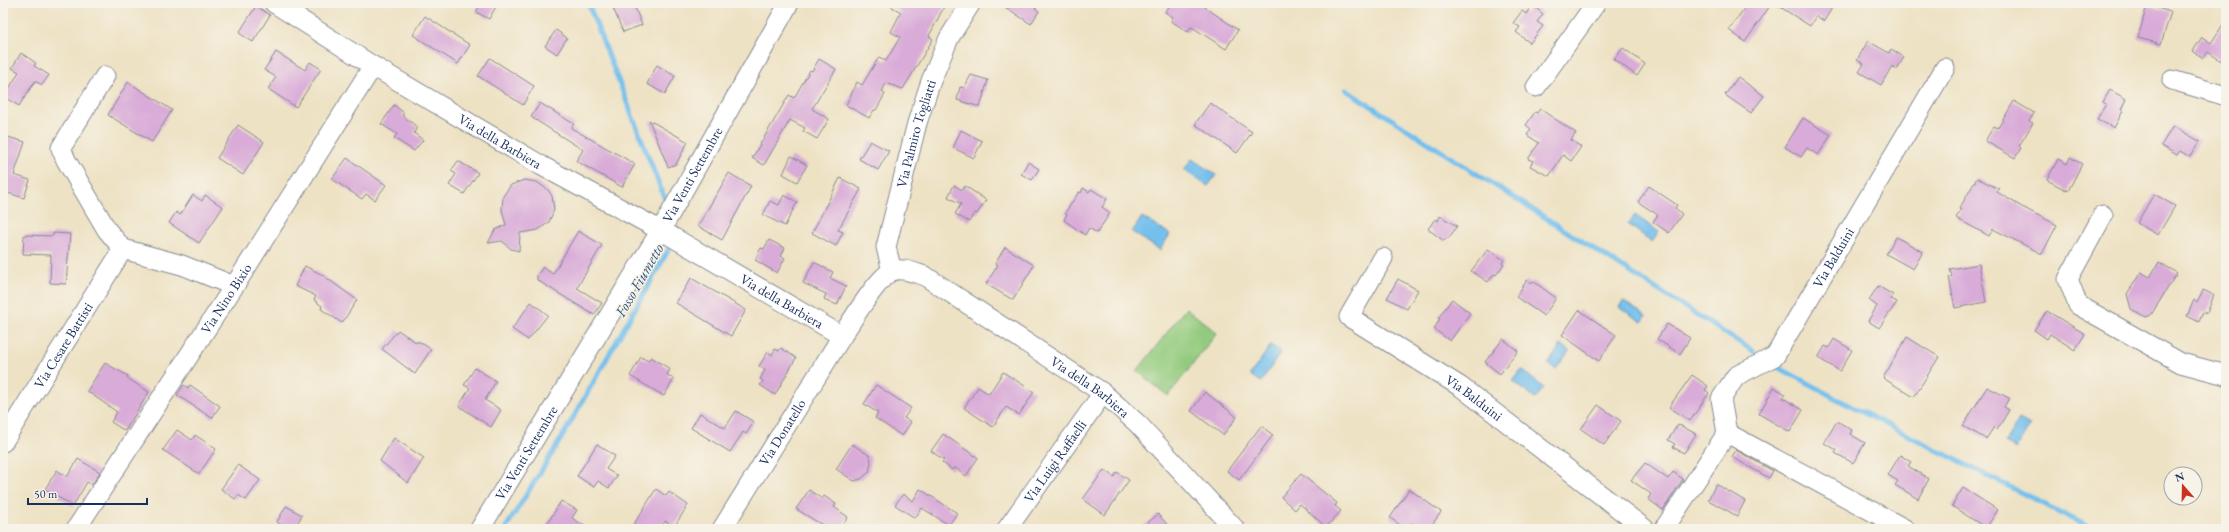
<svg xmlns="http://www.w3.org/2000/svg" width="2229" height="532" viewBox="0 0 2229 532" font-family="'EB Garamond',serif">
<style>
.green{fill:#93cb7e;stroke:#577d6e}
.water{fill:#73c0ed;stroke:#4778a6}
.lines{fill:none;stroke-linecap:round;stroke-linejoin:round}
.stream{stroke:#73c0ed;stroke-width:5}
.building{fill:#d9abd8}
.minor-casing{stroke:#848891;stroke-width:21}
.minor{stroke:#fff;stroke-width:19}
.labels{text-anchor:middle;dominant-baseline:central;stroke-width:3;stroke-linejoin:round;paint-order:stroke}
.street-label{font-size:14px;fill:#1b2f5e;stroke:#f7f3e8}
.water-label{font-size:15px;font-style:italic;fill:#315382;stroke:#f7f3e8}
</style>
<rect width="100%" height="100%" fill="#f7f3e8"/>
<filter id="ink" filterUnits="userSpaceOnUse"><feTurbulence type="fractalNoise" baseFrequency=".025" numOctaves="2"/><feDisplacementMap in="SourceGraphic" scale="8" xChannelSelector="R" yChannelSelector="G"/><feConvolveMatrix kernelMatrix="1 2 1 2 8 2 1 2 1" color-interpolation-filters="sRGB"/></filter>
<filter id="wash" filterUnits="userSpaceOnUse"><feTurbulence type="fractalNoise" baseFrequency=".012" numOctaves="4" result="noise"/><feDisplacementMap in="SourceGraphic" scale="16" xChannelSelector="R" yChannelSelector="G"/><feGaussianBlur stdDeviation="0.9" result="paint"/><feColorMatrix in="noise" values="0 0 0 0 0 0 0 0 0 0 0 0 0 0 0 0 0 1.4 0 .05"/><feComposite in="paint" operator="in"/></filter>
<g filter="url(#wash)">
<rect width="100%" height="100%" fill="#eee2c4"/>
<path class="green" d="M1186,308l31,25 -49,63 -31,-25z"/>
<g class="water">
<path d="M1192,159l24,16 -8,11 -24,-16z"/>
<path d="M1635,215l24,17 -7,10 -24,-18z"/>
<path d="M1142,217l28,17 -10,16 -28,-18z"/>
<path d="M1623,301l23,15 -4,6 -23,-15z"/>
<path d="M1271,345l10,7 -20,30 -11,-7z"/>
<path d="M1561,345l8,6 -13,18 -8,-5z"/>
<path d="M1522,370l22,18 -9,11 -22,-18z"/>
<path d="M2019,419l11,6 -14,24 -11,-6z"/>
</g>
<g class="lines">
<g class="stream">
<path d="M588,3l80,204"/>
<path d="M1346,90l407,261"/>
<path d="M1774,365l76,41 243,123"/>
<path d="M505,529l56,-90 112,-197"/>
</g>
</g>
<g id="blocks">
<g class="building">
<path d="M481,3h17l-9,16 -13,-7z"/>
<path d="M611,3h22l9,22 -19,7z"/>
<path d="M885,3h61l-17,33 4,3 -30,50 -17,-6 -4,9 3,2 -9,16h-2l-5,8 -23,-13 11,-23 5,3 17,-28 7,4 14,-24 -9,-5 10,-20z"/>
<path d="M999,3h40l-4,5 4,3 -8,13z"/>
<path d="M1172,3h27l39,27 -12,19 -31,-20 -4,-2 -3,5 -17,-11 2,-4 -8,-5z"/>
<path d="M1748,3h24l-27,39 -16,-12z"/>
<path d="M1774,3h51l7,5 -8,13 -8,-5 -6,10z"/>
<path d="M1532,5l11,9 -6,8 6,4 -13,17 -14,-11 4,-5 -7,-4 9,-12 4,3z"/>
<path d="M2147,5l24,7 -10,32 -23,-6z"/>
<path d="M256,6l14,9 -17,27 -14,-9z"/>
<path d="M425,16l45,29 -12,19 -45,-29z"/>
<path d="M2226,20v44l-18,-12 -5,6 -10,-7 9,-14 9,6z"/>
<path d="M556,30l11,8 -10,16 -12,-8z"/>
<path d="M1868,41l21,12 2,-4 13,8 -7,12 -5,-3 -11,19 -22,-13 5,-8 -7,-4z"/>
<path d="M1623,48l22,16 -8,12 -23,-17z"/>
<path d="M276,52l29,18 5,-8 11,7 -25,38 -28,-18 8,-12 -12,-7z"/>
<path d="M21,53l15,10 -2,3 15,9 -7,10 -7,-4 -16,25 -15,-9 15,-25 -7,-4z"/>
<path d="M490,58l44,28 -11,19 -45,-29z"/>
<path d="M819,59l17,10 -24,40 17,10 -12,20 -14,-8 2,-3 -15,-8 -26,45 -12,-7 37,-63 5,3 16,-28 2,1z"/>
<path d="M657,65l18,11 -10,18 -18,-10z"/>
<path d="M971,75l17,5 -8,27 -23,-7 3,-13 4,1z"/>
<path d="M1738,77l26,19 -13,17 -26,-18z"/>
<path d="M128,82l44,28 -20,32 -44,-27z"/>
<path d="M2110,90l16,9 -5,11 2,1 -9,17 -17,-9 9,-15 -3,-2z"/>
<path d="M2014,101l20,12 -5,8 4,2 -14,23 2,2 -6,10 -30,-17 9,-15 4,2z"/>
<path d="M540,103l34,21 -3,4 64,36 -13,23 -46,-26 7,-11 -52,-33z"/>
<path d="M1210,103l42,29 -15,21 -42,-29z"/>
<path d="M394,105l10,8 -2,2 15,12 -3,6 9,7 -9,11 -20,-13 3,-4 -16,-10z"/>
<path d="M1540,109l36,24 -5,7 10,7 -10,14 -8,-6 -14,21 -19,-10 3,-5 -5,-2 11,-16 -12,-8 4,-6 -5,-4 9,-13 2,1z"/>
<path d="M1803,118l28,17 -13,20 -11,-7 -6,9 -16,-10z"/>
<path d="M649,120l39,22 -12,22 -8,3z"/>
<path d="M238,125l26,17 -21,33 -26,-17z"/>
<path d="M2173,126l26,15 -9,16 -10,-6 -3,4 -16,-9z"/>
<path d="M961,130l21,11 -8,17 -21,-10z"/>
<path d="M8,137l17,5 -11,33 16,5 -6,18 -16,-5 -2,9 -3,-1v-49z"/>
<path d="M870,141l19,10 -11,19 -19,-11z"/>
<path d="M791,156l16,9 -10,17 -14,-8z"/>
<path d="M2070,157l12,7 -14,27 -21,-11 11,-21 9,5z"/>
<path d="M347,158l39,27 -11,15 -9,-6 -4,5 -30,-20z"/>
<path d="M458,161l20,12 -14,21 -15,-9 7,-11 -5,-3z"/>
<path d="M1028,162l11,7 -7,11 -11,-6z"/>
<path d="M729,173l22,13 -29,54 -24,-14z"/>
<path d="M840,178l21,11 -23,41 5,2 -7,14 -24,-13z"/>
<path d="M1977,178l22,11 -2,3 25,15 35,18 -15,29 -49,-25 -4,7 -33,-18 5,-8 -2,-1z"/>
<path d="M524,180l13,2 11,8 4,6 2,14 -5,12 -11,8 -18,3 -1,18 -8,-2 -9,-8 -14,2 7,-13 11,-5 -4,-15 1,-14 8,-11z"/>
<path d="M954,185l8,5 3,-4 21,14 -9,14 -3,-1 -5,9 -14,-8 6,-10 -13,-7z"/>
<path d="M1649,186l28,19 -2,3 7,6 -13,19 -16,-11 5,-7 -20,-13z"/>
<path d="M1083,188l6,4 2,-3 16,10 -5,8 8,6 -13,20 -8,-5 -4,7 -21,-15 3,-6 -2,-1 14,-21 2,1z"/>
<path d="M2154,194l21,12 -17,29 -21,-12z"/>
<path d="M193,195l9,6 3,-6 18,12 -24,36 -30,-20 7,-11 4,3z"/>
<path d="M784,195l13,7 -12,24 -22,-11 7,-14 9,4z"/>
<path d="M1440,216l17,10 -8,12h-2l-3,3 -16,-12 7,-10 3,2z"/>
<path d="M578,231l24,14 -25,43 25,15 -8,12 -57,-35v-5l6,-8 10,7z"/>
<path d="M53,233l17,1 -4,50 -16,-1 1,-28 -28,-1 1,-19 29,1z"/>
<path d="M1896,237l27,15 -10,17 -27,-15z"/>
<path d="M769,240l16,8 -4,8 4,2 -8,15 -22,-13 6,-12 3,1z"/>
<path d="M1005,247l29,18 -21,35 -27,-16 12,-19 -3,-1z"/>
<path d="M1488,249l16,11 -2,3 2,1 -8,11 -2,-1 -6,8 -17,-11z"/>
<path d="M814,262l19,10 -3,6 16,8 -9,19 -13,-6 2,-5 -23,-11z"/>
<path d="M2159,262l18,11 -26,42 -5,2 -15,-8 -4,-15 14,-22 9,5z"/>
<path d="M1979,264l7,38 -31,6 -6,-31 3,-1 -2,-7z"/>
<path d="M305,266l16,8 36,26 -15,23 -21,-14 1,-3 -8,-6 2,-4 -21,-10z"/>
<path d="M691,278l55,32 -15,26 -55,-33z"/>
<path d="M1398,279l20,11 -11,19 -20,-11z"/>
<path d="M1527,280l4,3 2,-2 23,17 -12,18 -28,-19z"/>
<path d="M1878,286l15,9 -2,4 6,3 -18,26 -11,-7 9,-15 -8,-6z"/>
<path d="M2203,290l11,5 -7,18 -4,-1 -4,10 -12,-6 7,-16 3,2z"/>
<path d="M1452,299l18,14 -20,28 -16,-12 6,-10 -2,-1z"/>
<path d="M531,302l17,13 -20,25 -16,-11z"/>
<path d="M1579,310l37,25 -17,26 -37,-26z"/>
<path d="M2047,311l38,23 -10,16 -25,-16 -3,5 -13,-9z"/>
<path d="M1667,324l23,14 -10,16 -23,-15z"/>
<path d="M398,330l19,13 1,-2 13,8 -16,25 -33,-25z"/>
<path d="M1907,337l32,20 -25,40 -31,-19z"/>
<path d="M1503,339l15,12 -18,23 -15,-12z"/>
<path d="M1834,339l18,11 -12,21 -22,-13 7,-12 4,2z"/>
<path d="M781,348l15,10 -21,37 -15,-10 3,-4 -3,-2 5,-9 -6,-4 9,-14 4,3 3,-6 4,2z"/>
<path d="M641,357l7,4 3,-4 19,12 -3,6 7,4 -10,17 -34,-20z"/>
<path d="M105,363l23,13 -1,2 22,14 -24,39 -14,-9 6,-10 -30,-21z"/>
<path d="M475,368l21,13 -11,19 16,10 -10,17 -32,-21 11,-18 -6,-3z"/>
<path d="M1003,372l31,20 -15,23 -13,-8 -13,20 -29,-19 14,-21 11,7z"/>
<path d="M1692,375l16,11 -3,4 4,3 -19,28 -21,-14z"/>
<path d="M184,385l4,3 2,-3 30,21 -8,12 -35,-23z"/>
<path d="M876,385l35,23 -7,10 7,4 -9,14 -27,-18 3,-5 -14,-9z"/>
<path d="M1774,387l11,7 -2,4 20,12 -13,22 -31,-18z"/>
<path d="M1987,387l22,11 -5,9 5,3 -12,20 -3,-3 -8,12 -23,-13z"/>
<path d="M1205,392l32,25 -14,18 -32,-24z"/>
<path d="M1598,405l23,16 -17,24 -23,-16z"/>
<path d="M736,411l18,11 -8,12 -3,-2 -13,20 -39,-24 9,-15 25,15z"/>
<path d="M1837,421l15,9 -2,4 15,9 -12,20 -18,-10 2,-3 -13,-7z"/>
<path d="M1678,424l18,10 -12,19 -11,-6 2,-3 -7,-4z"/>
<path d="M1261,426l12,9 -34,45 -12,-9z"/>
<path d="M177,430l15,10 3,-5 21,14 -17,25 -36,-24z"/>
<path d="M943,434l35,24 -12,18 -12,-9 -2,3 -10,-8 2,-2 -13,-9z"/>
<path d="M394,438l30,20 -16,25 -28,-22z"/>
<path d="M597,444l18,12 -9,13 11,7 -8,12 -11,-7 -4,6 -17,-11z"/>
<path d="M852,444l18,12 1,7 -2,9 -8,7 -7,2 -18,-12z"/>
<path d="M1736,450l37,21 -4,7 -37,-21z"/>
<path d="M1900,455l11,7 -3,4 21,13 -11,20 -23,-14 3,-4 -10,-6z"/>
<path d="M78,459l22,13 -8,13 -5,-3 -14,24 -28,-17 12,-19 10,7z"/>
<path d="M1645,463l23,16 5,-7 10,7 -20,31 -15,-11 3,-5 -20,-14z"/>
<path d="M238,465l22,15 -14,20 -8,-5 -3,4 -14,-10z"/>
<path d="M1104,470l10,7 3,-5 12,8 -24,35 -22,-16z"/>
<path d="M1301,474l36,29 -2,3 6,5 -15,16 -26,-23 -5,6 -14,-13z"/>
<path d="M1716,484l29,17 -8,15 -29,-16z"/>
<path d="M1963,488l35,22 -12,18 -34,-22z"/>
<path d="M656,489l10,7 3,-4 19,13 -14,22 -9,-6 -4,8h-30z"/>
<path d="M920,489l37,24 -8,12 -27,-17 -7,10 -20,-13 8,-11 10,7z"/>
<path d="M1409,489l32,23 -12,17h-9l-9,-6 -5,6 -16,-11z"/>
<path d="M809,490l13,9 2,-3 12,8 -2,3 14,10 -8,12h-11l-33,-20z"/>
<path d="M561,501l16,9 -5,8 17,11h-45z"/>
<path d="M286,506l16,9 -8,14h-6l-11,-7z"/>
<path d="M1158,514l13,15h-31z"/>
</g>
</g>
</g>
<g filter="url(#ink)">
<use href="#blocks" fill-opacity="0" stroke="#848891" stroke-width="1"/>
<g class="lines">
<g class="minor-casing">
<g id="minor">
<path id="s1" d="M274,3l99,63 169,100 127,69 173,101c9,-14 36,-59 50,-65 10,-4 23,2 33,5l178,117 35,31 97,105"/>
<path d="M105,76l-44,72 5,12 41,70 16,19"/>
<path d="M2172,80l54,16"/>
<path d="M1536,87l60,-84"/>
<path d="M2103,215l-35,64 10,26 103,58 45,12"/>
<path id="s2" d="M1383,258l-34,59 112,70 184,142"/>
<path id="s3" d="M892,271l-6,-24 31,-124 14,-42 18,-43 22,-35"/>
<path d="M1727,433l178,96"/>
<path id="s4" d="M3,442l120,-193 59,16 52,21"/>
<path id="s5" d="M76,529l166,-255 131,-208"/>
<path id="s6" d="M480,529l181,-299 128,-227"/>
<path id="s7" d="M722,529l120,-193"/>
<path id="s8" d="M1007,529l96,-136"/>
<path id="s9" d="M1664,529l63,-96 -6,-34 15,-23 39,-20 170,-288"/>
</g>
</g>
<use href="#minor" class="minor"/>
</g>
</g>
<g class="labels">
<g class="street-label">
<text stroke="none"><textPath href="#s3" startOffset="142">Via Palmiro Togliatti</textPath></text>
<text stroke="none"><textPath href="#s1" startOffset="265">Via della Barbiera</textPath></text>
<text stroke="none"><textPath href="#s6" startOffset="413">Via Venti Settembre</textPath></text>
<text stroke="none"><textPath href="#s9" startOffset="335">Via Balduini</textPath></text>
<text stroke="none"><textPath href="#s5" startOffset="275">Via Nino Bixio</textPath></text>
<text stroke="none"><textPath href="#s1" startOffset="589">Via della Barbiera</textPath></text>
<text stroke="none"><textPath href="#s4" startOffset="114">Via Cesare Battisti</textPath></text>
<text stroke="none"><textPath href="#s1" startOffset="974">Via della Barbiera</textPath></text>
<text stroke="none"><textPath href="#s2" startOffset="217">Via Balduini</textPath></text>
<text stroke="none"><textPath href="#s7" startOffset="114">Via Donatello</textPath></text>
<text stroke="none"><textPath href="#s6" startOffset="89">Via Venti Settembre</textPath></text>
<text stroke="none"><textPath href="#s8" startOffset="83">Via Luigi Raffaelli</textPath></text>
</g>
<g class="water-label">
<text transform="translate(639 280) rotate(-60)">Fosso Fiumetto</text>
</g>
</g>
<rect width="2229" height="532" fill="none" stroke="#f7f3e8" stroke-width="16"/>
<g transform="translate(2183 486) rotate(340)"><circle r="19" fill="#f7f3e8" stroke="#9fa5b1"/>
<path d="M0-3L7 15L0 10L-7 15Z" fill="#c8321e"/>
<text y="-6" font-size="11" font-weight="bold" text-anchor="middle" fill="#1b2f5e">N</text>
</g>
<path d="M28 498v6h119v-6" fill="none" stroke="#1b2f5e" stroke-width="2"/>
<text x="34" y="498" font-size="12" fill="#1b2f5e" stroke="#f7f3e8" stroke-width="3" paint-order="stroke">50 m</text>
</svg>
